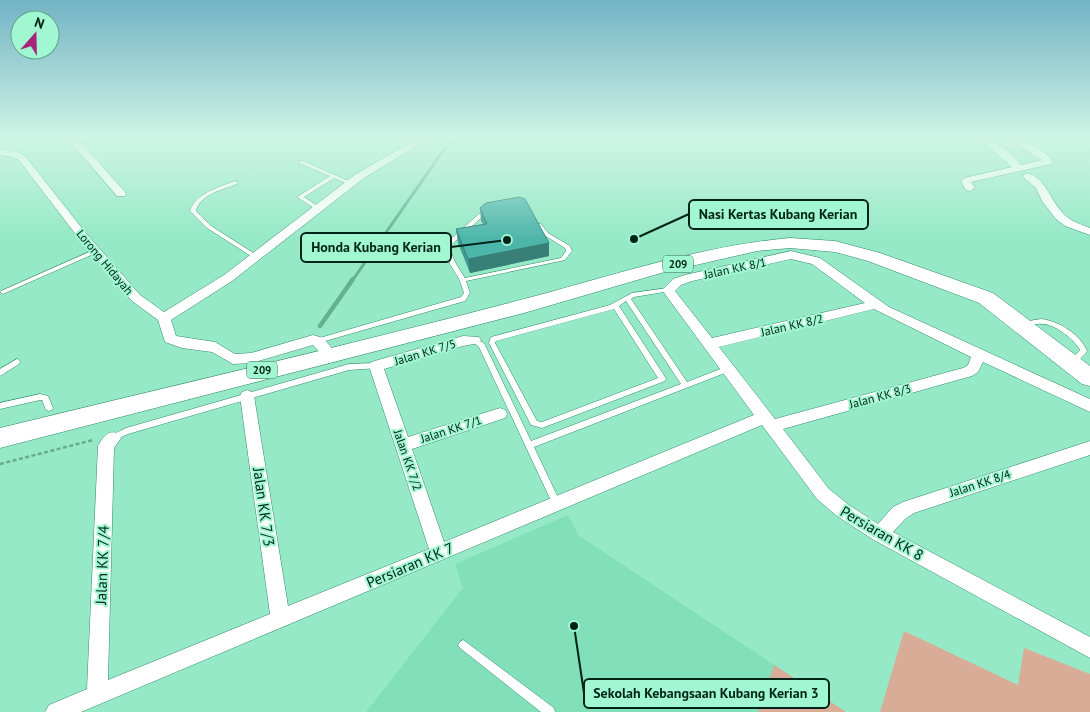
<svg xmlns="http://www.w3.org/2000/svg" width="1090" height="712" viewBox="0 0 1090 712" font-family="'PT Sans',sans-serif">
<style>
.built{fill:#81dfba}
.green{fill:#d9ac97}
.lines{fill:none;stroke-linecap:round;stroke-linejoin:round}
.stream-far1{stroke:#63b191;stroke-width:3}
.stream{stroke:#63b191;stroke-width:4.5}
.lane-casing{stroke:#338a6b;stroke-width:1}
.street-casing{stroke:#338a6b;stroke-width:1}
.primary-casing{stroke:#338a6b;stroke-width:1}
.path{stroke:#66ab8f;stroke-width:2.5;stroke-dasharray:4 2.5;stroke-linecap:butt}
.lane{fill:#fff;fill-rule:evenodd}
.street{fill:#fff;fill-rule:evenodd}
.primary{fill:#fff;fill-rule:evenodd}
.wall{fill:#439c92}
.shaded-wall{fill:#377f77}
.building{fill:#4eb5aa;stroke:#377f77}
.labels{text-anchor:middle;dominant-baseline:central;stroke-width:4;stroke-linejoin:round;paint-order:stroke}
.shield{fill:#a2f7d3;stroke:#316450;stroke-width:1}
.shield-label{font-size:11px;font-weight:bold;fill:#002518}
.street-label{font-size:12px;fill:#002518;stroke:#a2f7d3}
.near-street-label{font-size:15px;fill:#002518;stroke:#a2f7d3}
.leader{fill:none;stroke:#002518;stroke-width:2}
.callout-dot{fill:#002518;stroke:#a2f7d3;stroke-width:2}
.callout{fill:#a2f7d3;stroke:#002518;stroke-width:2}
.callout-label{font-size:14px;text-anchor:middle;font-weight:bold;fill:#002518}
</style>
<rect width="100%" height="100%" fill="#95e9c6"/>
<path class="built" d="M568,515l11,21 267,176h-480l97,-124 -8,-24z"/>
<g class="green">
<path d="M904,631l114,54 6,-37 66,26v38h-210z"/>
<path d="M774,665l72,47h-88z"/>
</g>
<g class="lines">
<path class="stream-far1" d="M352,281l91,-130 14,-12"/>
<path class="stream" d="M320,326l33,-47"/>
<g class="lane-casing">
<g id="lane">
<path d="M299,161h4l50,22 -3,2 -2,-1 -14,-6 -30,19 18,12 -3,2 -2,-1 -20,-13 33,-21 -31,-13z"/>
<path d="M235,181l3,2 -1,1c-15,6 -37,10 -41,27l15,15 47,30v2h-4l-47,-30 -17,-17c6,-18 29,-24 45,-30z"/>
<path d="M490,210l2,1v2l-9,3 -32,29c-1,12 7,22 14,33l96,-20 5,-7 -1,-3 -21,-13 -8,-10 1,-1h4l7,9 22,13 2,5 -7,9 -99,21 4,12 -5,8 -147,42h-2l-1,-2 1,-2 145,-42 3,-4c-2,-5 -3,-11 -6,-16 -6,-10 -14,-20 -13,-33l34,-30z"/>
<path d="M96,249l2,1v2l-93,41 -2,1 -3,-2 1,-1z"/>
<path d="M668,288l3,2 -1,1 -36,6 -3,2 56,83 41,-16 2,1 2,2 -2,2 -196,76 27,57 -1,3 -3,1 -3,-1 -75,-160 -8,-7 3,-2 10,5 47,98 150,-57 -55,-83 -7,5 46,71 1,2 -1,2 -123,47 -11,-3 -42,-82 2,-6 119,-32 22,-12zM614,309l44,69 -116,44 -5,-1 -42,-78 1,-2z"/>
<path d="M1041,319c18,2 39,15 46,32l-1,2 -11,11h-4l-1,-2 1,-2 9,-10c-5,-10 -24,-25 -36,-26 -7,-1 -14,1 -21,2l-3,-2 3,-2z"/>
<path d="M17,359l2,1 1,2 -1,2 -19,12v-7z"/>
<path d="M376,363l2,1 1,2 -1,2 -29,2 -221,64 -15,7 -3,-1 -1,-2 1,-2 16,-8 223,-64z"/>
<path d="M40,394l8,2 5,12 -1,2 -3,1 -3,-1 -4,-10h-2l-40,9v-6z"/>
<path d="M463,640l3,2 88,66 1,4h-14l-81,-64 -2,-3 2,-3z"/>
</g>
</g>
<g class="street-casing">
<g id="street">
<path d="M68,139h10l47,53 1,2 -1,2h-8z"/>
<path d="M417,139h11l-64,39 -132,103 -61,39 5,16 39,6 20,12 16,-1 62,-18 10,3 14,16 -2,4h-10l-12,-13 -62,18 -18,1 -21,-12 -30,-4 -17,-6 -7,-22 -26,-19 -55,-65 -58,-76 -7,-3 -12,-2v-6l18,3 7,4 60,76 55,63 24,17 60,-37 132,-101z"/>
<path d="M980,139c16,-1 31,14 41,26l21,-5 -34,-21c16,0 37,10 45,23l-2,2 -80,18 4,6 -5,3 -4,-1 -5,-8 3,-4 48,-11z"/>
<path d="M1027,173c19,5 23,27 36,40 7,8 17,11 27,15v7l-25,-9 -10,-8 -13,-17 -6,-13 -14,-12z"/>
<path d="M791,251l29,7 69,49 201,92v13l-107,-50 -5,10 -6,4 -189,53 46,60 20,16 29,19 15,-17 10,-5 187,-61v14l-176,58 -9,6 -12,13 197,105v21l-216,-118 -37,-24 -20,-17 -55,-74 -681,287h-36l4,-7 38,-16 11,-243c5,-9 10,-16 20,-13l3,5 -7,10 -6,232 162,-66 -30,-218 2,-4 5,-2 5,2 2,4 34,210 141,-57 -60,-183 2,-4 92,-26 16,1 2,3 -2,3 -16,3 -79,23 24,68 92,-29 5,2 2,4 -2,4 -93,31 32,93 310,-127 -92,-125 11,-11 12,-4zM791,259l21,5 53,39 -153,35 -37,-47 6,-6 11,-4zM874,309l97,48 -3,8 -5,3 -188,51 -56,-72z"/>
</g>
</g>
<g class="primary-casing">
<path id="primary" d="M790,238l45,3 45,12 113,40 97,73v20l-8,-2 -103,-81 -111,-42 -33,-9 -45,-4 -33,3 -96,22 -137,40 -524,135v-20c175,-43 350,-83 524,-129 88,-23 175,-53 266,-61z"/>
</g>
<path class="path" d="M0,464l93,-24"/>
<use href="#lane" class="lane"/>
<use href="#street" class="street"/>
<use href="#primary" class="primary"/>
</g>
<path class="wall" d="M480,208l69,48 -79,17 -12,-30 -2,-14 27,-5 -2,-3z"/>
<path class="shaded-wall" d="M549,243v13l-79,17 -2,-14z"/>
<path class="building" d="M519,197l6,2 24,44 -81,16 -12,-30 31,-5 -7,-16 6,-5z"/>
<linearGradient id="sky" x2="0" y2="1"><stop stop-color="#73b3c5"/><stop offset="0.58" stop-color="#cff5e5"/><stop offset="1" stop-color="#cff5e5" stop-opacity="0"/></linearGradient>
<rect width="1090" height="239" fill="url(#sky)"/>
<g class="labels">
<g class="shield">
<rect x="663" y="255.5" width="30" height="17" rx="4"/>
<rect x="247" y="361.5" width="30" height="17" rx="4"/>
</g>
<g class="shield-label">
<text x="678" y="264">209</text>
<text x="262" y="370">209</text>
</g>
<g class="street-label">
<text transform="translate(105 262) rotate(50)">Lorong Hidayah</text>
<text transform="translate(735 268) rotate(-12)">Jalan KK 8/1</text>
<text transform="translate(792 325) rotate(-13)">Jalan KK 8/2</text>
<text transform="translate(425 352) rotate(-17)">Jalan KK 7/5</text>
<text transform="translate(880 396) rotate(-15)">Jalan KK 8/3</text>
<text transform="translate(451 429) rotate(-18)">Jalan KK 7/1</text>
<text transform="translate(408 460) rotate(71)">Jalan KK 7/2</text>
<text transform="translate(980 483) rotate(-18)">Jalan KK 8/4</text>
</g>
<g class="near-street-label">
<text transform="translate(264 507) rotate(82)">Jalan KK 7/3</text>
<text transform="translate(882 533) rotate(30)">Persiaran KK 8</text>
<text transform="translate(102 565) rotate(-88)">Jalan KK 7/4</text>
<text transform="translate(410 565) rotate(-23)">Persiaran KK 7</text>
</g>
</g>
<path class="leader" d="M634 239L689 214M507 240L451 247M574 626L584 693"/>
<g class="callout-dot">
<circle cx="634" cy="239" r="5"/>
<circle cx="507" cy="240" r="5"/>
<circle cx="574" cy="626" r="5"/>
</g>
<g class="callout">
<rect x="689" y="200" width="179" height="29" rx="5"/>
<rect x="301" y="233" width="150" height="29" rx="5"/>
<rect x="584" y="679" width="245" height="29" rx="5"/>
</g>
<g class="callout-label">
<text x="778" y="219">Nasi Kertas Kubang Kerian</text>
<text x="376" y="252">Honda Kubang Kerian</text>
<text x="706" y="698">Sekolah Kebangsaan Kubang Kerian 3</text>
</g>
<g transform="translate(35 35) rotate(20)"><circle r="24" fill="#a2f7d3" stroke="#61a388"/>
<path d="M0-4L9 19L0 12L-9 19Z" fill="#a52779"/>
<text y="-8" font-size="14" font-weight="bold" text-anchor="middle" fill="#002518">N</text>
</g>
</svg>
